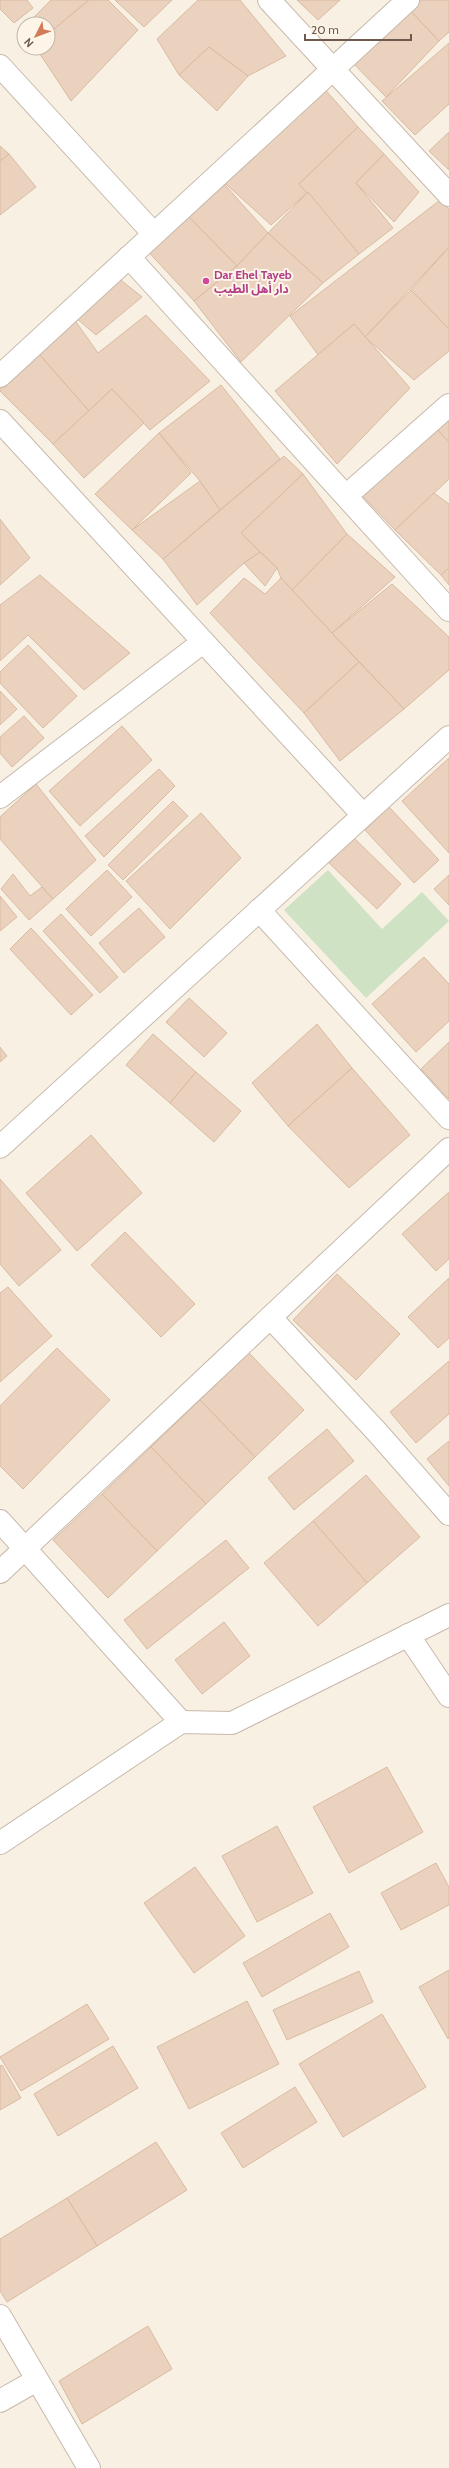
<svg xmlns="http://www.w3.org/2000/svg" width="449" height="2468" viewBox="0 0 449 2468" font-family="Cabin,'Noto Sans Arabic',sans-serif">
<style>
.green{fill:#cfe3c4}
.building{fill:#ead2bf;stroke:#dabaa1}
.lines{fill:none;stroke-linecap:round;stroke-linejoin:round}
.street-casing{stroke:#c7b9ac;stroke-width:24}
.street{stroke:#fff;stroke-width:22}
.hotel-dot{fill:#d1479c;stroke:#fcf5e8;stroke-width:1.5}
.labels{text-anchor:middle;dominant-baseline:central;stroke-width:4;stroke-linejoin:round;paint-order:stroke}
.hotel-label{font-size:12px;font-weight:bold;fill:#b23c85;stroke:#fcf5e8;text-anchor:start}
</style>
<rect width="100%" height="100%" fill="#f8f1e3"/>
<path class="green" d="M328,870l54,59 40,-37 27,29 -83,77 -82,-88z"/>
<g class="building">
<path d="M0,0h27l6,8 -19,15 -14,-14z"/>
<path d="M51,0h38l-41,34v-10h-21z"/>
<path d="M89,0h19l30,30 -67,71 -35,-53h12v-14z"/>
<path d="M115,0h57l-28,27z"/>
<path d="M198,0h42l46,56 -38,20 -39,-29 -30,28 -22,-36z"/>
<path d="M297,0h43l-22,20z"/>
<path d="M408,0h41v32l-10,9 -35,-37z"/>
<path d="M404,4l35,37 -53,56 -35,-36z"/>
<path d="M449,43v61l-34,31 -33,-34z"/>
<path d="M209,47l39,29 -31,35 -38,-36z"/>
<path d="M322,86l36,41 -59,57 9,8 -37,33 -54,-49z"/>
<path d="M358,127l26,27 -28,29 37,45 -34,26 -60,-70z"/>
<path d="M449,132v38l-20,-19z"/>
<path d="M0,146l9,8 -9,7z"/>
<path d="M9,154l27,33 -36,28v-54z"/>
<path d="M384,154l35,38 -25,30 -38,-39z"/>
<path d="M217,176l51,57 -31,33 -53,-54z"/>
<path d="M308,192l51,62 -36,29 -55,-50z"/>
<path d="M444,197l5,14v36l-84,90 -11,-13 -36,31 -28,-39z"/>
<path d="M184,212l53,54 -43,35 -52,-56z"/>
<path d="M268,233l55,50 -82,79 -47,-61 43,-35z"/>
<path d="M449,247v82l-38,-39z"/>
<path d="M112,273l30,24 -46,38 -27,-23z"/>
<path d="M411,290l38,39v22l-35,29 -49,-43z"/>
<path d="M69,312l29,41 48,-38 64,66 -60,49 -38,-41 -23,22 -57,-65z"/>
<path d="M354,324l56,64 -73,76 -62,-73z"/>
<path d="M32,346l57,65 -36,33 -53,-53v-15z"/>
<path d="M221,385l59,74 -60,51 -20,-29 -41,-48z"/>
<path d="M112,389l32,34 -60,55 -31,-34z"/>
<path d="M449,409v33l-19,-20z"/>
<path d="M430,422l19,20v37l-54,51 -40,-42z"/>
<path d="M159,433l32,40 -59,57 -37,-36z"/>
<path d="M284,456l19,18 -62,59 19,19 -16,11 -47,42 -34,-46z"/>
<path d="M303,474l44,60 -55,56 -11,-12 -4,-10 -36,-35z"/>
<path d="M200,481l20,29 -57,49 -31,-29z"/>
<path d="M434,493l15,11v64l-8,7 -46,-45z"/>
<path d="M0,519l30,39 -30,27z"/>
<path d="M347,534l48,43 -63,56 -40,-43z"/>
<path d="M260,552l17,16 -12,18 -21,-23z"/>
<path d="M449,568v17l-8,-10z"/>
<path d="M40,575l90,78 -46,37 -56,-55 -28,26v-56z"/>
<path d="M244,578l21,16 16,-16 78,84 -55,51 -94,-100z"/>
<path d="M392,584l57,53v33l-45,39 -72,-76z"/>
<path d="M28,645l49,51 -34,32 -43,-45v-11z"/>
<path d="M359,662l45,47 -64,52 -36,-48z"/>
<path d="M0,691l17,18 -17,16z"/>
<path d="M24,716l20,22 -32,29 -12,-14v-16z"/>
<path d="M122,726l30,34 -72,66 -31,-35z"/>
<path d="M449,758v95l-47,-52z"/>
<path d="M159,769l16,17 -71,71 -19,-21z"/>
<path d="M36,784l60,76 -43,39 -53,-60v-22z"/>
<path d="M173,801l15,15 -65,64 -15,-15z"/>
<path d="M389,807l50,53 -25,23 -49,-53z"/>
<path d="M201,813l40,45 -71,71 -44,-48z"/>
<path d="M354,838l47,46 -24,25 -48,-46z"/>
<path d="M107,870l25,27 -41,39 -25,-27z"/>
<path d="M13,874l17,22 12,-9 11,12 -24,21 -28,-31z"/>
<path d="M449,875v30l-15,-16z"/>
<path d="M0,896l17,21 -17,14z"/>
<path d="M139,908l26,29 -41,36 -25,-30z"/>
<path d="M61,914l57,63 -18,16 -57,-62z"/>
<path d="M31,928l62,67 -22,20 -61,-66z"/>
<path d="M424,957l25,27v37l-33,31 -44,-48z"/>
<path d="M189,998l38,35 -23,24 -38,-35z"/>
<path d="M317,1024l35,44 -64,58 -36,-43z"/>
<path d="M153,1034l43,38 -26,31 -44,-38z"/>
<path d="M449,1042v57l-28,-30z"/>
<path d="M0,1047l7,9 -7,6z"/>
<path d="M352,1068l58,67 -61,53 -61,-62z"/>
<path d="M196,1072l45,39 -27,31 -44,-39z"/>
<path d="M91,1135l51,58 -65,58 -51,-58z"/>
<path d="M0,1179l61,71 -42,36 -19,-22z"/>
<path d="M449,1192v67l-13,12 -34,-37z"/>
<path d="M125,1232l70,72 -34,33 -70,-72z"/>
<path d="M337,1274l63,60 -44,46 -63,-60z"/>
<path d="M449,1278v60l-11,10 -30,-31z"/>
<path d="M8,1287l44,49 -52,46v-89z"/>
<path d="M57,1348l53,52 -87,89 -23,-23v-60z"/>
<path d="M249,1353l55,57 -49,47 -55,-57z"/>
<path d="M449,1361v53l-33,29 -26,-31z"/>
<path d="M200,1400l55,57 -49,47 -55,-57z"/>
<path d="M327,1429l27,32 -60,49 -26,-32z"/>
<path d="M449,1441v45l-22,-27z"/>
<path d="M151,1447l55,57 -49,47 -55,-57z"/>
<path d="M366,1475l54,62 -53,46 -54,-62z"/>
<path d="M102,1494l55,57 -49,47 -55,-58z"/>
<path d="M313,1521l54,62 -49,43 -54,-63z"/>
<path d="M226,1540l23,28 -102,81 -23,-29z"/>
<path d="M224,1622l26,34 -48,38 -27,-34z"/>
<path d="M387,1767l36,65 -74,41 -36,-66z"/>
<path d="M277,1826l36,67 -56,29 -35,-66z"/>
<path d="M436,1863l13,24v18l-48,25 -20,-37z"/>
<path d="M195,1867l50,69 -51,37 -50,-70z"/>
<path d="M330,1913l19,34 -87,50 -19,-34z"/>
<path d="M449,1970v68l-1,1 -29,-52z"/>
<path d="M359,1971l14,31 -86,38 -14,-30z"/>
<path d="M247,2001l32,63 -90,45 -32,-62z"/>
<path d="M87,2004l22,35 -88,52 -21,-34z"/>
<path d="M382,2014l44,73 -83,50 -44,-73z"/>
<path d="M113,2046l25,42 -80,48 -24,-42z"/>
<path d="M2,2065l19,33 -21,12v-44z"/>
<path d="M295,2087l22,35 -74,46 -22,-35z"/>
<path d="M156,2142l31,48 -90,56 -30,-48z"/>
<path d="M67,2198l30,48 -90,56 -7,-11v-52z"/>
<path d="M148,2326l24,43 -90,55 -23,-43z"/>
</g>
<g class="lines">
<g class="street-casing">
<g id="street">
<path d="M269,0l180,195"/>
<path d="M0,66l154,168"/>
<path d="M129,257l320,353"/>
<path d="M0,376l408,-376"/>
<path d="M0,421l363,394"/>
<path d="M346,496l103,-91"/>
<path d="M0,797l203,-155"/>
<path d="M259,910l190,208"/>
<path d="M0,1147l449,-410"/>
<path d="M271,1318l106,114 72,82"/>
<path d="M0,1521l181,201"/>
<path d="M0,1572l449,-423"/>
<path d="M408,1635l41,61"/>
<path d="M0,1843l181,-121 51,1 217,-108"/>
<path d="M0,2316l89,152"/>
<path d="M0,2401l37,-21"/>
</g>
</g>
<use href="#street" class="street"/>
</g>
<circle class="hotel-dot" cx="206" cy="281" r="4"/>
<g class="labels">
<g class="hotel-label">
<text x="214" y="274">Dar Ehel Tayeb<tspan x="214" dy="14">دار أهل الطيب</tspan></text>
</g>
</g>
<g transform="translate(36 36) rotate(228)"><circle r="19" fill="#fcf5e8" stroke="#c3b7aa"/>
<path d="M0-3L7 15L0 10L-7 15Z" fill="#d27b58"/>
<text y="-6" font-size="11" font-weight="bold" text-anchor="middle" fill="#6d5a4d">N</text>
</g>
<path d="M305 34v6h106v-6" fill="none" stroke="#6d5a4d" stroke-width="2"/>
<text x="311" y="34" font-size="12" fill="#6d5a4d" stroke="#fcf5e8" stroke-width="3" paint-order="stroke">20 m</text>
</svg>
